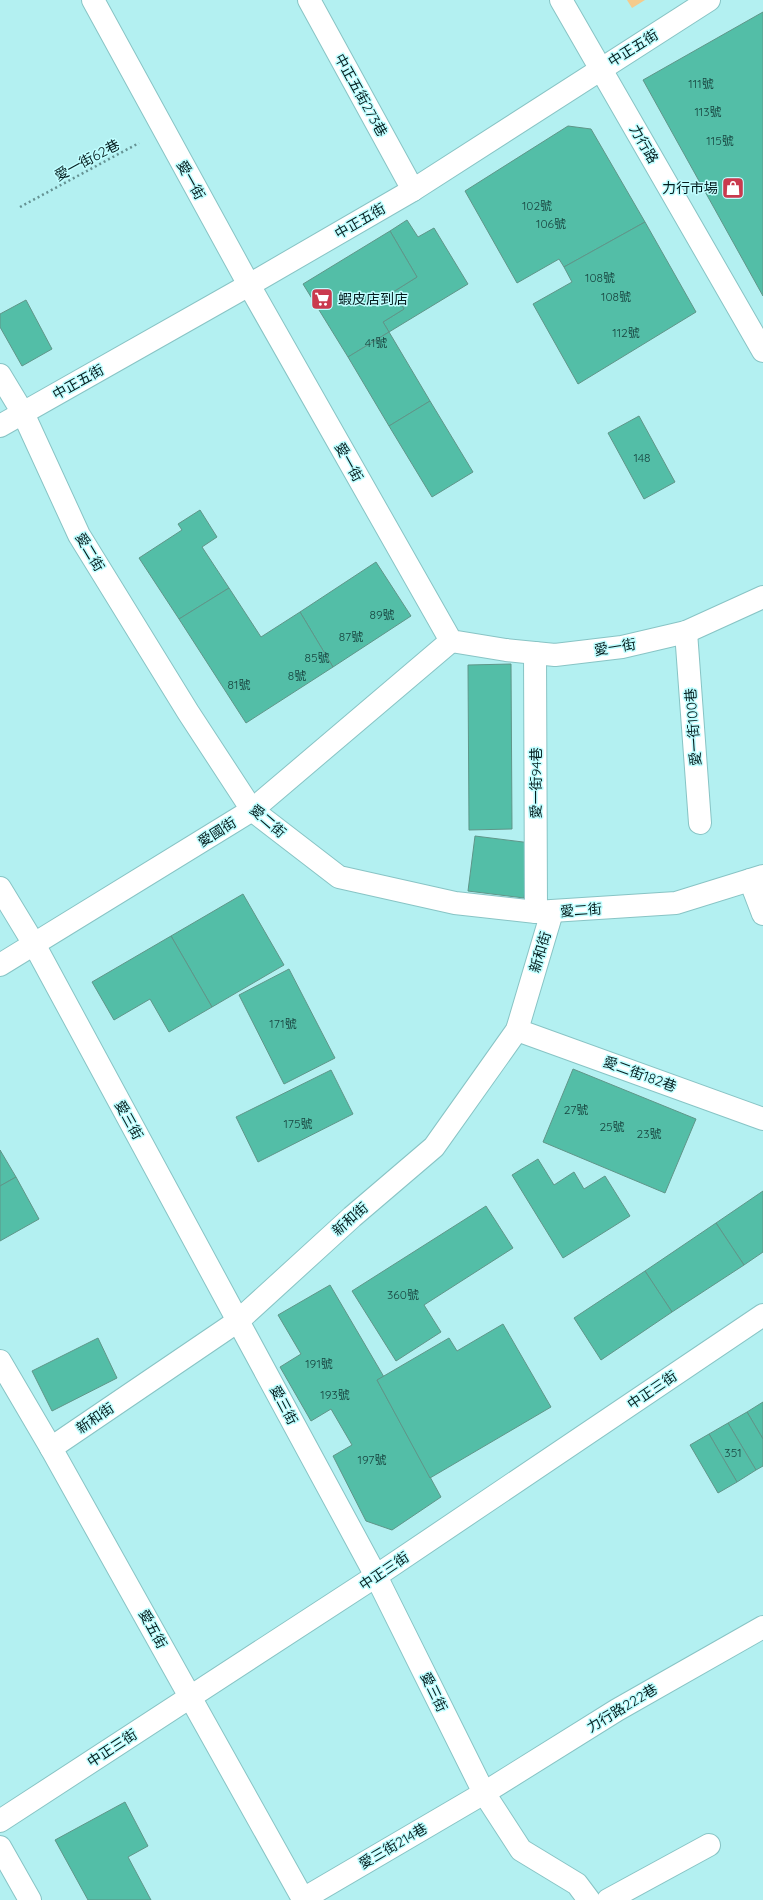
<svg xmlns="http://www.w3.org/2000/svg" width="763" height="1900" viewBox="0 0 763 1900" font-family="Quicksand,'Noto Sans TC',sans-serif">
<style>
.green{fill:#f5cb8c}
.building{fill:#53bea7;stroke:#5f9689}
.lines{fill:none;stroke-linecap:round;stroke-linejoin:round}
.minor-casing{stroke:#88c4c5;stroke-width:24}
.path{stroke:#659293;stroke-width:2.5;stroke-dasharray:2 3;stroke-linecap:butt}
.minor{stroke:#fff;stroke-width:22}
.labels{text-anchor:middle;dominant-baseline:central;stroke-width:3;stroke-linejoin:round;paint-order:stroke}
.number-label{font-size:12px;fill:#184540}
.street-label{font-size:14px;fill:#041d1e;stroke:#c0feff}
.poi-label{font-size:14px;fill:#041d1e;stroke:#c0feff;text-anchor:end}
</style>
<rect width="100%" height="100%" fill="#b3f0f1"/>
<path class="green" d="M627,0h18l-13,8z"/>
<g class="building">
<path d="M763,12v284l-120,-216z"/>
<path d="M568,126l23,3 54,93 -81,45 -5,-8 -42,24 -52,-92z"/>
<path d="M407,220l11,17 16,-9 34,56 -79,48 -6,-10 21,-13 -11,-17 24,-15 -27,-46z"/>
<path d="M645,222l51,90 -118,72 -45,-80 39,-22 -8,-15z"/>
<path d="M390,231l27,46 -24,15 11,17 -21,13 6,10 -41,25 -45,-73z"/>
<path d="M26,300l26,49 -30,17 -22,-39v-13z"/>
<path d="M389,332l41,69 -41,25 -41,-69z"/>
<path d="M430,401l43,71 -41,25 -43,-71z"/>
<path d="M639,416l36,66 -31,17 -36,-66z"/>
<path d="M200,510l17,27 -15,10 27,41 -50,31 -40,-61 43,-28 -4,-6z"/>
<path d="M376,562l35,54 -78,51 -33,-55z"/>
<path d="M229,588l32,49 39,-25 33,55 -87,56 -67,-104z"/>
<path d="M511,664l1,165 -43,1 -1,-165z"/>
<path d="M475,836l56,7 -7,55 -56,-7z"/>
<path d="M243,894l41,71 -72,42 -41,-71z"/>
<path d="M171,936l41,71 -43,25 -19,-33 -36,21 -22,-38z"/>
<path d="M289,969l46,89 -51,26 -45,-89z"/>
<path d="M573,1069l123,50 -31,74 -122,-51z"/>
<path d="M331,1070l22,44 -95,48 -22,-45z"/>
<path d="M0,1150l16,27 -16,9z"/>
<path d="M538,1159l16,26 20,-13 10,17 21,-13 25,40 -67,42 -51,-83z"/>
<path d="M16,1177l23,42 -39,22v-55z"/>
<path d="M763,1191v61l-19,13 -28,-42z"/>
<path d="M486,1206l27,42 -89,57 17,27 -45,29 -44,-70z"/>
<path d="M716,1223l28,42 -72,47 -27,-41z"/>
<path d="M645,1271l27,41 -71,48 -27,-42z"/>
<path d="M330,1285l54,92 -7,3 64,117 -49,33 -26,-9 -33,-65 19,-11 -21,-36 -20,12 -31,-54 21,-13 -23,-39z"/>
<path d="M503,1324l48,83 -121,71 -53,-98 72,-42 8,13z"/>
<path d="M98,1338l19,40 -65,33 -20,-40z"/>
<path d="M763,1402v37l-16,-27z"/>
<path d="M747,1412l16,27v27l-7,4 -28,-47z"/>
<path d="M728,1423l28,47 -19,12 -28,-48z"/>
<path d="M709,1434l28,48 -19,11 -28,-48z"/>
<path d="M125,1802l23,44 -20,11 23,43h-63l-33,-60z"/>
</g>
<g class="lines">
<g class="minor-casing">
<g id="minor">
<path d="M93,0l156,285 202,356 55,9 49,5 67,-8 64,-15 77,-35"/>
<path d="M309,0l104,190"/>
<path d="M561,0l202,351"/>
<path d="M0,375l23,38 56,122 109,177 64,98 87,67 116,26 81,9 140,-9 87,-27"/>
<path d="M0,426l249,-141 164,-95 296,-190"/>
<path d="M686,632l14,191"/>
<path d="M535,653l1,259"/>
<path d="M750,880l13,34"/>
<path d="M0,888l34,56 342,632 108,217 37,57 56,34 12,16"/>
<path d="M0,965l252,-155 199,-169"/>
<path d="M517,1030l246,89"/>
<path d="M0,1361l51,87 252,451 181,-106 133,-83 146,-83"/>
<path d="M51,1448l187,-127 114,-104 82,-70 83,-117 35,-118"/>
<path d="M0,1821l376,-245 387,-261"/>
<path d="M0,1847l30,53"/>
<path d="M608,1900l101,-55"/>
</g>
</g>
<path class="path" d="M20,207l119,-64"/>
<use href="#minor" class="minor"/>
</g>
<defs>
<g id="shop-square" transform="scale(1.15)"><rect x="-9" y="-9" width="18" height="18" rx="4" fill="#ca3a4e" stroke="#c0feff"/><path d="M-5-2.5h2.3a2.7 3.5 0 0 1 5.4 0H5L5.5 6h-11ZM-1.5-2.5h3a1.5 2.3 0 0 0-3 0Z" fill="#fff"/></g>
<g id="supermarket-square" transform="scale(1.15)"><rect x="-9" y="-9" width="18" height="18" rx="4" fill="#ca3a4e" stroke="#c0feff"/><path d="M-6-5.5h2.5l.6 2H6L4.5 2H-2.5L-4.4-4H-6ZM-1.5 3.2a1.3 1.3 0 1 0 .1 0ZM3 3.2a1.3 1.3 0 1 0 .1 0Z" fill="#fff"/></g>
</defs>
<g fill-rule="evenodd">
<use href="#shop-square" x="733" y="188"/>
<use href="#supermarket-square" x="322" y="299"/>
</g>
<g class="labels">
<g class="number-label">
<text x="701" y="83">111號</text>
<text x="708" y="111">113號</text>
<text x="720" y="140">115號</text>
<text x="537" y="205">102號</text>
<text x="551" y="223">106號</text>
<text x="600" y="277">108號</text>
<text x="616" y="296">108號</text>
<text x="626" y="332">112號</text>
<text x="376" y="342">41號</text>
<text x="642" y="457">148</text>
<text x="382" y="614">89號</text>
<text x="351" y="636">87號</text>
<text x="317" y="657">85號</text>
<text x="297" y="675">8號</text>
<text x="239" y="684">81號</text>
<text x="283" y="1023">171號</text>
<text x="576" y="1109">27號</text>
<text x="298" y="1123">175號</text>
<text x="612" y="1126">25號</text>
<text x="649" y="1133">23號</text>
<text x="403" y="1294">360號</text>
<text x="319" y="1363">191號</text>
<text x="335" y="1394">193號</text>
<text x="733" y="1452">351</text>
<text x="372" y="1459">197號</text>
</g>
<g class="street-label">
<text transform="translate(633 48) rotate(-32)">中正五街</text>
<text transform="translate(361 95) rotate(61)">中正五街273巷</text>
<text transform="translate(644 144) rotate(60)">力行路</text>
<text transform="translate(87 160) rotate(-28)">愛一街62巷</text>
<text transform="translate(191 180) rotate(61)">愛一街</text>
<text transform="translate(360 221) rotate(-30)">中正五街</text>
<text transform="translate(78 382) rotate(-29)">中正五街</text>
<text transform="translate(349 462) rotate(61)">愛一街</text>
<text transform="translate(90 552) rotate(59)">愛二街</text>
<text transform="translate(615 647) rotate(-9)">愛一街</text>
<text transform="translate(693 727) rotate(-94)">愛一街100巷</text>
<text transform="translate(536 783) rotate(-90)">愛一街94巷</text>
<text transform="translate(268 821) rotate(41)">愛二街</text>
<text transform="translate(217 832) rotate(-32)">愛國街</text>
<text transform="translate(581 910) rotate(-4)">愛二街</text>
<text transform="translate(540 952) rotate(-73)">新和街</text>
<text transform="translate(640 1074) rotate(20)">愛二街182巷</text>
<text transform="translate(129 1120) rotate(61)">愛三街</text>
<text transform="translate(350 1219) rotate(-41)">新和街</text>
<text transform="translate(652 1390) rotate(-34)">中正三街</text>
<text transform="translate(284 1405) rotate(62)">愛三街</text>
<text transform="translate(95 1418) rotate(-34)">新和街</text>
<text transform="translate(384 1571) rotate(-34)">中正三街</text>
<text transform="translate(153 1629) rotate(61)">愛五街</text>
<text transform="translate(434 1692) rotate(64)">愛三街</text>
<text transform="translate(622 1708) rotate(-31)">力行路222巷</text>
<text transform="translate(112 1748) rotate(-33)">中正三街</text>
<text transform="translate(393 1846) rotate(-30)">愛三街214巷</text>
</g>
<g class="poi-label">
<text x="718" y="188">力行市場</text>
<text x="338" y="299" text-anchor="start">蝦皮店到店</text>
</g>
</g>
</svg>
